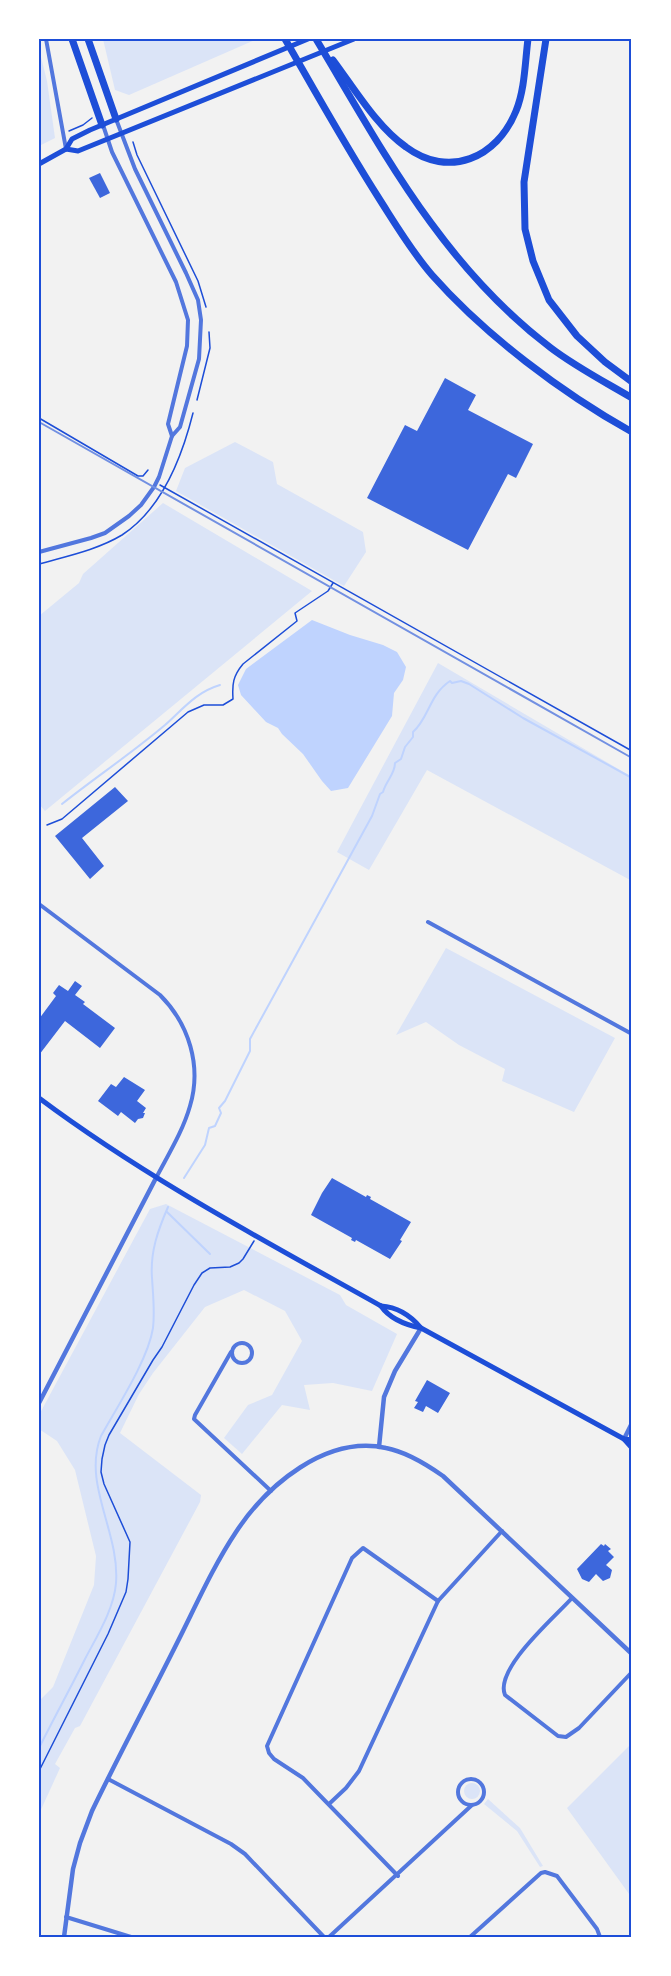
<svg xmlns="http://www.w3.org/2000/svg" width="671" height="1976" viewBox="0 0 671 1976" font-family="'IBM Plex Serif',serif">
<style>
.green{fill:#dbe4f7}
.water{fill:#bfd3fe}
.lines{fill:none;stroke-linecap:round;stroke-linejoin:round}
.stream{stroke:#bfd3fe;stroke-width:2}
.building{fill:#3d67dc}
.path{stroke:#1d4ed8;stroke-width:1.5}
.minor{stroke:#5277de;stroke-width:4}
.tertiary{stroke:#5277de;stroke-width:4.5}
.secondary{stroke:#1d4ed8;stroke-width:5}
.motorway{stroke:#1d4ed8;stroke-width:7}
.rail{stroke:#7290e2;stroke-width:2}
.neatline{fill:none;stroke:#1d4ed8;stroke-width:2}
</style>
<rect width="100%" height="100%" fill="#f2f2f2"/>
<g class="green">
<path d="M103,39h154l-128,56 -14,-5z"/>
<path d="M39,49l8,32 8,57 -16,8z"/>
<path d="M235,442l38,20 4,22 86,48 3,20 -22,34 -168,-95 9,-23z"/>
<path d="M163,503l149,88 -267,220 -6,-7v-188l40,-33 4,-9z"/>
<path d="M438,663l194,114v104l-205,-111 -58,100 -32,-18z"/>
<path d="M446,948l169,90 -41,74 -72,-31 3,-12 -46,-24 -33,-23 -30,13z"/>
<path d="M166,1204l174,91 6,10 51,29 -25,57 -39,-8 -29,2 6,25 -28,-5 -40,49 -18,-16 24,-33 24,-10 30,-54 -17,-30 -41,-21 -39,17 -52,66 -14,21 -19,39 81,62 -1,7 -120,224 -5,2 -20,36 5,4 -21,46v-113l14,-14 41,-102 2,-29 -21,-86 -18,-29 -18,-12v-14l111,-206z"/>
<path d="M632,1743v155l-65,-90z"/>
<circle cx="472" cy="1791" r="8"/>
<path d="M488,1799l32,29 23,38 -3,1 -23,-36 -33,-27z"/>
</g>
<path class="water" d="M312,620l38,15 33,10 14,7 9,15 -3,13 -9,13 -2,23 -44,72 -17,3 -9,-10 -19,-27 -21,-20 -4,-6 -12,-6 -25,-27 -3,-10 8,-16z"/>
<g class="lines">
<g class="stream">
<path d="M62,804c34,-27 70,-51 103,-79 18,-16 31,-33 55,-40"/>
<path d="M184,1178l21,-33 4,-17 6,-2 6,-13 -2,-5 6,-7 25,-50v-12l122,-223 8,-22 3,-2c3,-11 12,-18 12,-29l6,-4 4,-12 8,-10v-5c16,-14 16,-37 37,-51l2,2 9,-2 8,3 54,34 109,60"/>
<path d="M167,1212l43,42"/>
<path d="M39,1748c15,-30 31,-59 46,-89 12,-23 29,-50 31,-76 4,-51 -34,-99 -15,-147 16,-29 47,-76 52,-108 2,-17 0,-33 -1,-50 -2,-26 6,-48 16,-71"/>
</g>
</g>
<g class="building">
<path d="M100,173l10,20 -10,5 -11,-20z"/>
<path d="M445,378l31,17 -8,15 65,34 -17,34 -8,-4 -40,76 -101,-52 38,-73 12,6z"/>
<path d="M115,787l13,14 -46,37 22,28 -14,13 -35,-43z"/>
<path d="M75,981l7,5 -7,9 10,7 -2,2 32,24 -15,20 -35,-27 -26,34v-36l17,-23 -3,-3 6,-8 9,6z"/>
<path d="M124,1077l21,13 -8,11 9,7 -3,5h2l-2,5 -5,1 -3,4 -14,-11 -3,4 -20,-15 13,-17 5,3z"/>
<path d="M332,1178l34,19 1,-2 4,2 -1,2 41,23 -11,18 2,1 -12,18 -34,-19 -1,2 -4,-2 1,-2 -41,-23 11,-22z"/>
<path d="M427,1380l23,13 -12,20 -12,-7 -3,6 -9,-4 4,-6 -3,-1z"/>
<path d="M601,1544l3,2 1,-2 6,5 -3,2 6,6 -8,8 6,5 -2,8 -7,3 -7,-7 -7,8 -7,-3 -5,-10z"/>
</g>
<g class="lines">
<g class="path">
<path d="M69,131l14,-6 9,-7"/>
<path d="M133,142l4,13 61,126 8,26"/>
<path d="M197,400l13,-52 -1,-16"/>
<path d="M39,418l99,58h5l5,-6"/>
<path d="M160,485l472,266"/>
<path d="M39,564c28,-8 58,-14 83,-29 40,-26 60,-78 71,-122"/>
<path d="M47,825l15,-6 126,-107 16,-7h19l10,-6c-1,-15 0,-23 10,-35l54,-43 -2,-8 33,-22 5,-8"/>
<path d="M39,1771l69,-137 18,-42 2,-13 2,-37 -26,-58 -3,-12 1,-13 3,-14 4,-10 44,-75 9,-13 32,-62 8,-12 8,-5 20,-1 9,-4 4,-4 11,-18"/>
</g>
<g class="minor">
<path d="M46,39l20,110"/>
<path d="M103,125l9,27 64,130 12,38 -1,26 -19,78 4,12"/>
<path d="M39,552l52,-14 14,-5 24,-17 12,-11 13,-18 5,-10 13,-41 8,-9 19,-68 2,-39 -3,-20 -12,-27 -51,-104 -19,-50"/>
<path d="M39,904l121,91c29,29 42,71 30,111 -7,25 -22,49 -34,72"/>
<path d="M428,922l204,112"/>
<circle cx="242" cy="1353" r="10"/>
<path d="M231,1352l-36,63 -1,4 77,72"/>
<path d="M572,1598c-17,19 -78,71 -67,97l53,41 8,1 13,-9 53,-56"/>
<circle cx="471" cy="1792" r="13"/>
<path d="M108,1779l123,65 14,10 79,83"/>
<path d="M329,1804l17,-16 13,-17 79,-170 64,-70"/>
<path d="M398,1876l-95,-98 -29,-19 -5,-6 -2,-7 85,-188 11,-10 75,53"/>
<path d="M66,1917l65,20"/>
<path d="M329,1937l143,-132"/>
<path d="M470,1937l71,-64 4,-1 12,4 40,53 3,8"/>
</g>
<g class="tertiary">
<path d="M39,1403l117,-225"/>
<path d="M624,1439l8,-16"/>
<path d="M379,1447l5,-50 11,-26 26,-43"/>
<path d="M64,1937l9,-68 7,-26 12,-32c26,-54 55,-108 82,-162 20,-39 38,-81 62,-117 31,-47 90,-97 150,-84 21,4 40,16 57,28l189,178"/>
</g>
<g class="secondary">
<path d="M66,149l6,-10 18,-9 218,-91"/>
<path d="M39,164l27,-15 12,2 276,-112"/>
<path d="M39,1098c107,80 226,143 342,208 16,1 30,10 40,22"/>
<path d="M381,1306c9,13 25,19 40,22l203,111 8,1"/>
<path d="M624,1439l8,9"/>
</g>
<g class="motorway">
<path d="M72,39l30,86"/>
<path d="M88,39l28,80"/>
<path d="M285,39c31,54 61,108 95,161 16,25 32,52 52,75 53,60 130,118 200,157"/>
<path d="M316,39c68,114 127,227 235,309 25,19 54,34 81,50"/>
<path d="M546,39l-22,143 1,47 8,32 16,39 28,36 28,26 27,20"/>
<path d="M333,60c21,28 44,67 73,87 43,32 91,11 110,-36 9,-22 9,-49 12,-72"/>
</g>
<path class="rail" d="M39,422l593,336"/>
</g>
<rect width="671" height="1976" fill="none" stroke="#ffffff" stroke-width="81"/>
<rect x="40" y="40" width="590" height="1896" class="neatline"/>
</svg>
